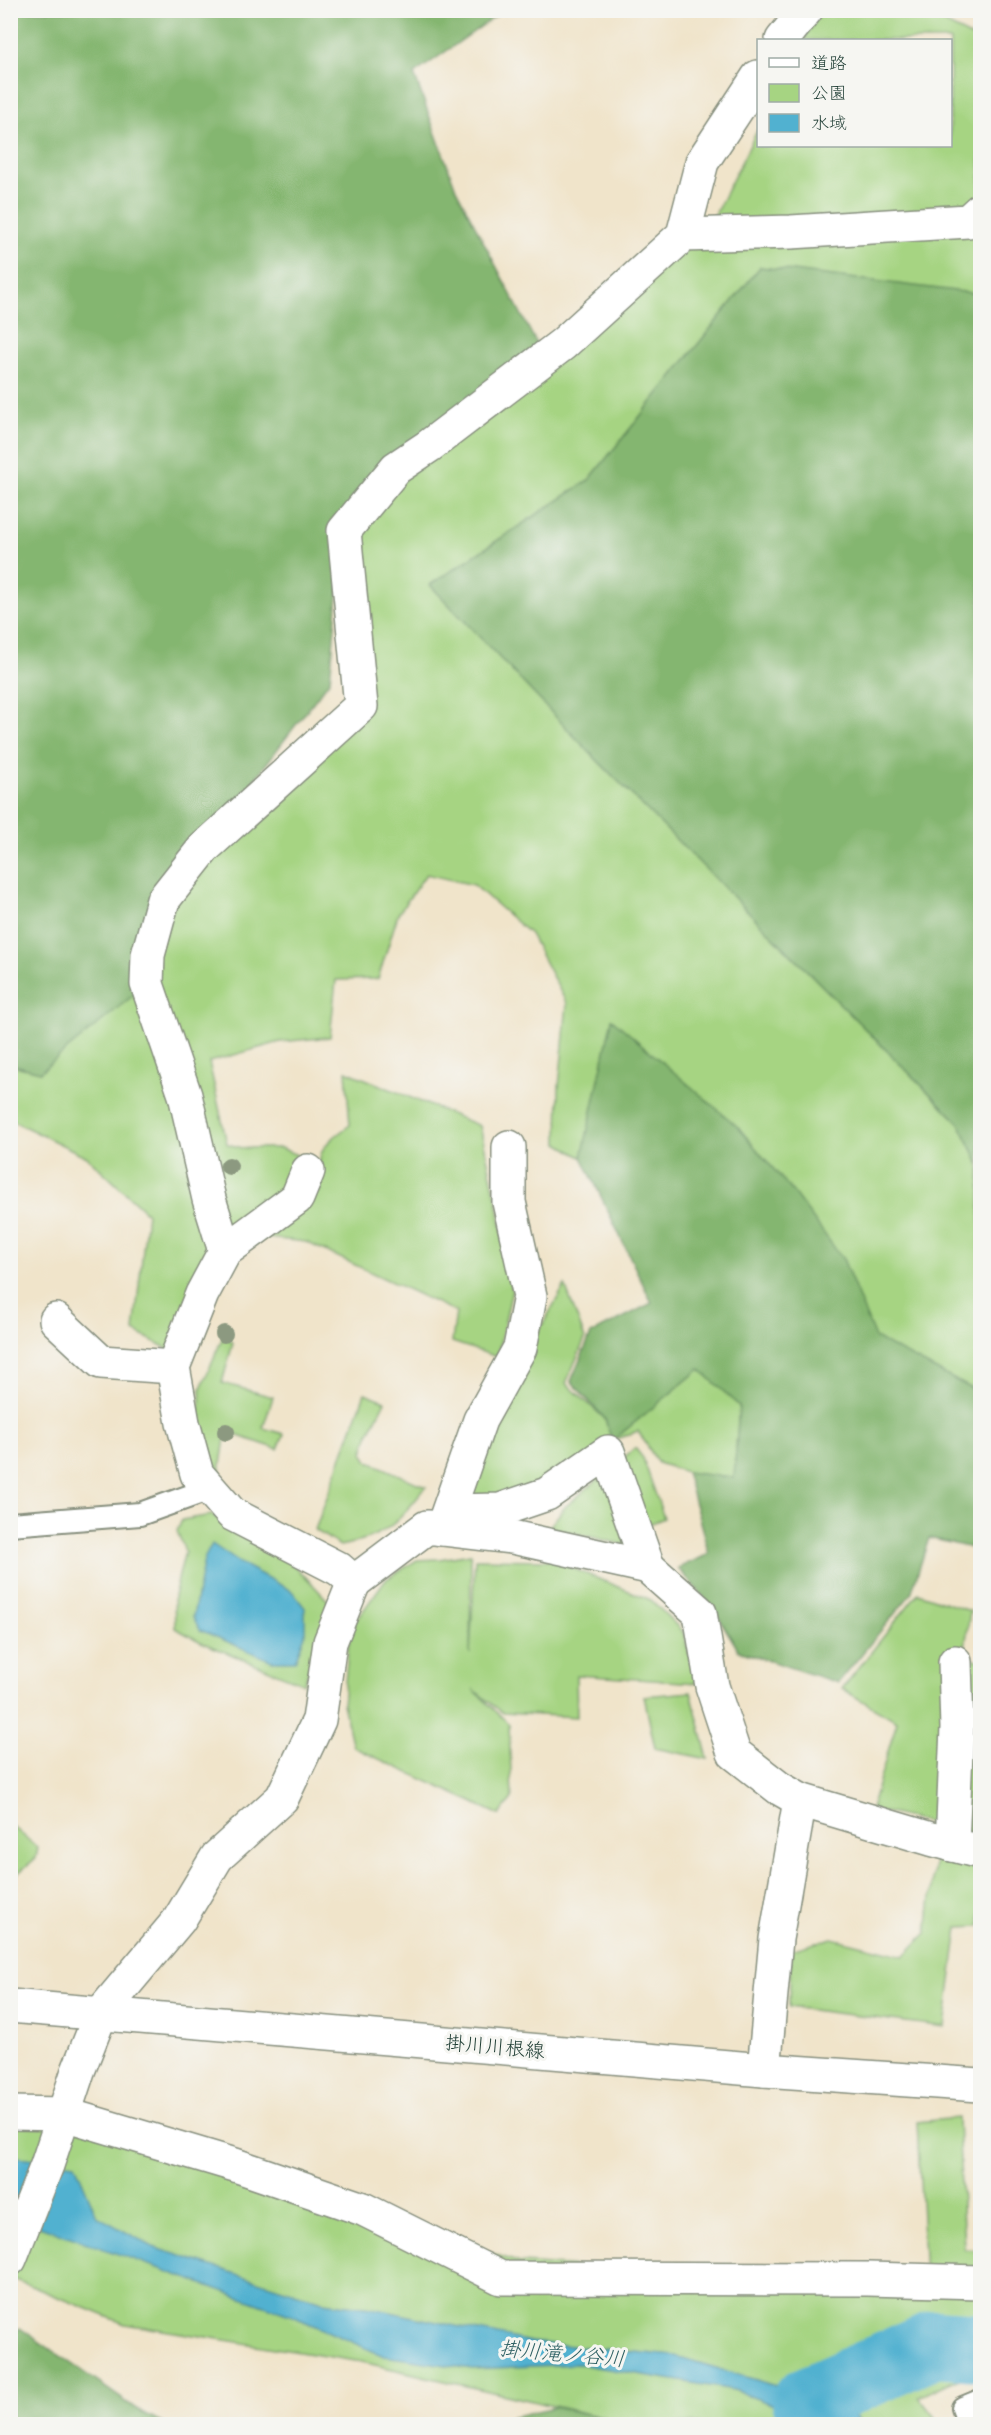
<svg xmlns="http://www.w3.org/2000/svg" width="991" height="2435" viewBox="0 0 991 2435" font-family="Pangolin,'Klee One',sans-serif">
<style>
.green{fill:#a6d482;stroke:#62885b;stroke-width:1.5}
.forest{fill:#84b670;stroke:#527a52;stroke-width:1.5}
.water{fill:#51b1d0;stroke:#387782;stroke-width:1.5}
.lines{fill:none;stroke-linecap:round;stroke-linejoin:round}
.river{stroke:#51b1d0;stroke-width:68}
.service-casing{stroke:#88907f;stroke-width:26}
.minor-casing{stroke:#88907f;stroke-width:36}
.primary-casing{stroke:#88907f;stroke-width:36}
.service{stroke:#fff;stroke-width:22}
.minor{stroke:#fff;stroke-width:33}
.primary{stroke:#fff;stroke-width:33}
.tree{fill:#8c9980}
.labels{text-anchor:middle;dominant-baseline:central;stroke-width:6;stroke-linejoin:round;paint-order:stroke}
.street-label{font-size:20px;fill:#1f3d34;stroke:#f6f6f2}
.water-label{font-size:21px;font-style:italic;fill:#2e6063;stroke:#f6f6f2}
</style>
<rect width="100%" height="100%" fill="#f6f6f2"/>
<filter id="ink" filterUnits="userSpaceOnUse"><feTurbulence type="fractalNoise" baseFrequency=".0167" numOctaves="2"/><feDisplacementMap in="SourceGraphic" scale="12" xChannelSelector="R" yChannelSelector="G"/><feConvolveMatrix kernelMatrix="1 2 1 2 8 2 1 2 1" color-interpolation-filters="sRGB"/></filter>
<filter id="wash" filterUnits="userSpaceOnUse"><feTurbulence type="fractalNoise" baseFrequency=".008" numOctaves="4" result="noise"/><feDisplacementMap in="SourceGraphic" scale="24" xChannelSelector="R" yChannelSelector="G"/><feGaussianBlur stdDeviation="1.35" result="paint"/><feColorMatrix in="noise" values="0 0 0 0 0 0 0 0 0 0 0 0 0 0 0 0 0 1.4 0 .05"/><feComposite in="paint" operator="in"/></filter>
<g filter="url(#wash)">
<rect width="100%" height="100%" fill="#f0e4ca"/>
<g class="green">
<path d="M820,11h101l59,30v255l-220,-29 -171,213 -159,105 167,175 362,363 21,42v228l-106,-55 -31,-79 -257,-99 -28,-17 1,-57 8,-82 -37,-70 -56,-49 -48,-11 -28,40 -20,65 -42,1 -6,57 -50,5 -71,20 18,82 15,4h39l16,7 7,30 -56,29 -65,143 -49,-26 13,-118 -60,-56 -76,-37 -1,-55 30,7 123,-172 198,-194 -16,-163 42,-64 318,-245 53,-105v17h192v-106h-146z"/>
<path d="M346,1071l134,55 18,80 14,84 -15,67 -45,-15 4,-30 -150,-70 -57,-6 15,-16 56,-29c-2,-41 -3,-42 30,-66z"/>
<path d="M565,1285l20,54 -19,44 39,36 7,22 88,-72 39,37 -5,73 -48,-7 -28,-9 -20,-32 -26,10 -39,44 -103,18 -2,-47z"/>
<path d="M224,1334l9,9 -11,40 51,14 -10,31 21,6 -6,15 -52,-17 -8,52 -21,-45 4,-51z"/>
<path d="M365,1393l20,8 -16,32 -6,20 5,8 58,26c-30,37 -38,49 -86,59l-25,-16z"/>
<path d="M635,1448l8,10 21,60 -27,11 -7,17 -81,-19 16,-20z"/>
<path d="M212,1515l61,32 31,28 27,29 -27,80 -101,-41 -28,-15 -1,-32 11,-45 -8,-20 5,-11z"/>
<path d="M471,1554l-1,100 5,-95 77,1 99,40 32,32 14,51 -121,-8 1,42 -74,-4 -30,-24 36,35 3,74 -12,17 -147,-68 -10,-43 7,-75 35,-49 32,-20 23,-1z"/>
<path d="M918,1593l52,18 -6,44 16,6v173l-109,-25 26,-88 -55,-32z"/>
<path d="M691,1692l17,67 -53,-11 -11,-52z"/>
<path d="M11,1825l27,23 -2,10 -25,21z"/>
<path d="M936,1852l44,14v60l-22,1 -13,100 -156,-20 2,-57 41,-12 72,18 23,-23z"/>
<path d="M10,2114l225,51 285,98 460,31v78l-29,10 -32,15 21,27h-308l-270,-62 -237,-38 -114,-46z"/>
<path d="M958,2118l6,131 16,1v37l-55,-10 -8,-155z"/>
</g>
<g class="forest">
<path d="M10,11h493l-89,63 42,115 88,169 -200,173 -14,149 -167,220 -16,84 -107,88 -30,-8z"/>
<path d="M760,267l220,27v871l-21,-42 -362,-363 -167,-175 159,-105z"/>
<path d="M612,1019l126,108 55,65 50,67 32,79 105,55v157l-51,-12 -18,56 -73,89 -99,-32 -26,-43 -35,-40 31,-14 -23,-82 48,6 5,-72 -39,-37 -88,72 -7,-22 -34,-38 20,-47 61,-31 -70,-146z"/>
<path d="M20,2328l118,82 27,14h-154v-90z"/>
<path d="M555,2407l77,17h-153z"/>
</g>
<g class="water">
<path d="M212,1544l28,19 52,28 13,17v27l-10,26h-23l-72,-31 -7,-13 11,-58z"/>
<path d="M10,2156l65,8 22,52 56,31 170,55 49,6 159,34 145,14 164,49 24,19h-41l-89,-34 -156,-26 -106,5 -88,-13 -94,-41 -279,-99z"/>
</g>
<g class="lines">
<path class="river" d="M806,2401l128,-57 46,3"/>
</g>
</g>
<g filter="url(#ink)">
<g class="lines">
<g class="service-casing">
<g id="service">
<path d="M10,1524l130,-10 70,-25"/>
<path d="M969,2424l-6,-16 17,-7"/>
</g>
</g>
<g class="minor-casing">
<g id="minor">
<path d="M782,40l24,-30"/>
<path d="M683,235l108,-3 177,-11 12,-11"/>
<path d="M225,1251l72,-53 11,-27"/>
<path d="M56,1320l45,42 72,5"/>
<path d="M449,1511l51,-1 47,-16 61,-42 40,115"/>
<path d="M442,1529l38,-109 40,-72 10,-52 -21,-94v-55"/>
<path d="M354,1582l73,-55 85,10 136,30 52,46 12,73 22,67 45,35 21,12 131,39 49,13"/>
<path d="M952,1845l5,-117 -2,-66"/>
<path d="M764,2070l12,-131 24,-139"/>
<path d="M10,2113l54,1 171,51 128,44 138,69 367,1 112,3"/>
<path d="M10,2259l37,-94 31,-94 23,-58 78,-93 38,-63 65,-59 37,-78 11,-78 24,-60 -15,-13 -107,-55 -35,-40 -14,-51 -10,-56 29,-73 23,-43 -16,-52 -24,-104 -38,-111 1,-29 15,-55 41,-52 157,-142 -17,-175 52,-63 33,-22 134,-102 120,-109 19,-73 56,-85"/>
</g>
</g>
<g class="primary-casing">
<path id="primary" d="M10,2006l754,64 216,15"/>
</g>
<use href="#service" class="service"/>
<use href="#minor" class="minor"/>
<use href="#primary" class="primary"/>
</g>
<g class="tree">
<circle cx="229" cy="1166" r="9"/>
<circle cx="224" cy="1334" r="9"/>
<circle cx="226" cy="1432" r="9"/>
</g>
</g>
<g class="labels">
<g class="street-label">
<text transform="translate(495 2047) rotate(5)">掛川川根線</text>
</g>
<g class="water-label">
<text transform="translate(562 2354) rotate(5)">掛川滝ノ谷川</text>
</g>
</g>
<rect width="991" height="2435" fill="none" stroke="#f6f6f2" stroke-width="36"/>
<rect x="757" y="39" width="195" height="108" fill="#f6f6f2" stroke="#a0aca6" stroke-width="1.5"/>
<rect x="769" y="58" width="30" height="9" fill="#ffffff" stroke="#a0aca6" stroke-width="1.5"/>
<text x="811" y="69" font-size="18" fill="#1f3d34">道路</text>
<rect x="769" y="84" width="30" height="18" fill="#a6d482" stroke="#a0aca6" stroke-width="1.5"/>
<text x="811" y="99" font-size="18" fill="#1f3d34">公園</text>
<rect x="769" y="114" width="30" height="18" fill="#51b1d0" stroke="#a0aca6" stroke-width="1.5"/>
<text x="811" y="129" font-size="18" fill="#1f3d34">水域</text>
</svg>
